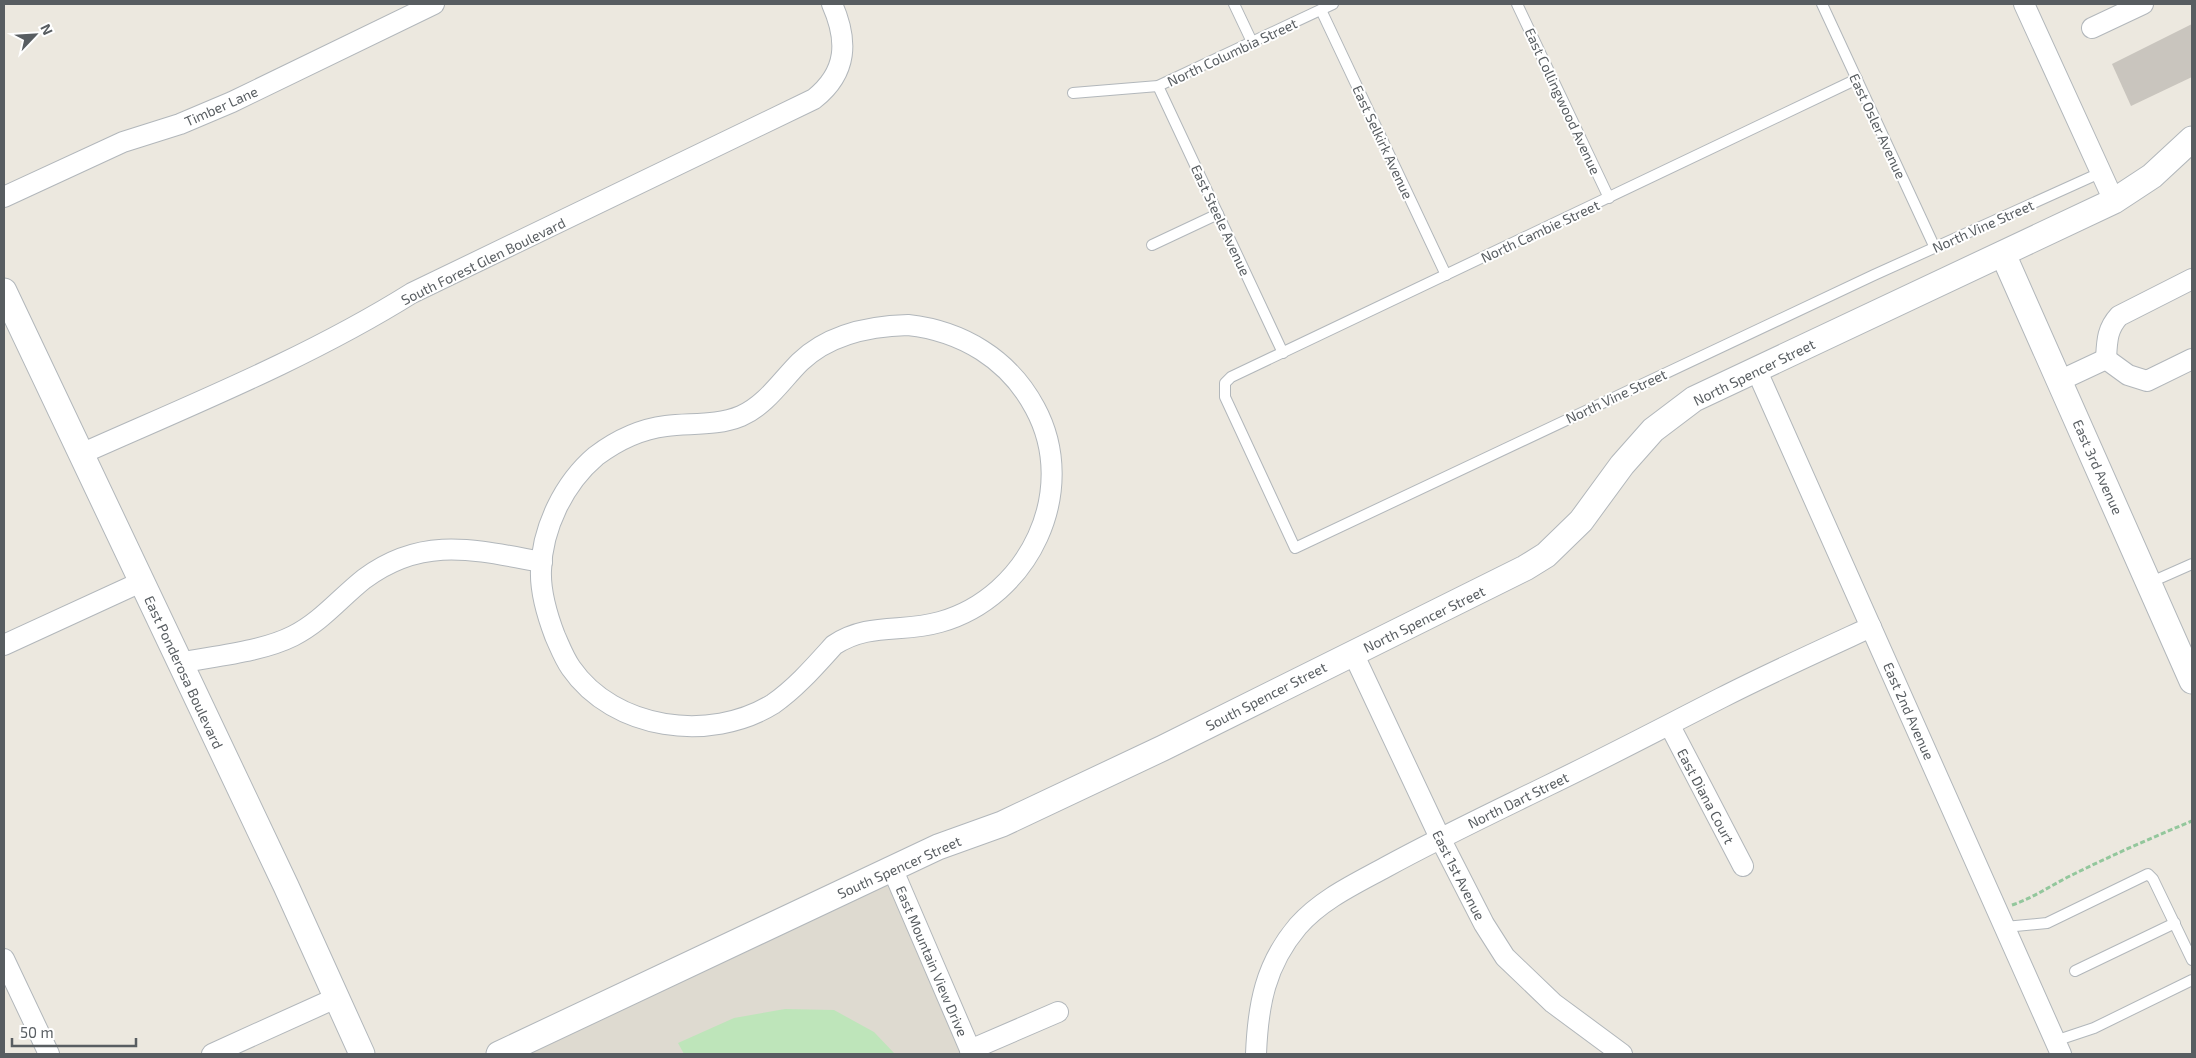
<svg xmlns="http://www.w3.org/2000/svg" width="2196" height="1058" viewBox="0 0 2196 1058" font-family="'Exo 2',sans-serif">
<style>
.education{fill:#dedad0}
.green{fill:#bee5ba}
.building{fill:#c9c5be}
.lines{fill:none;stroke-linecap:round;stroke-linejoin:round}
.service-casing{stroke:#b2b7bb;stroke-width:12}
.minor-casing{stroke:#b2b7bb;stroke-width:22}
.tertiary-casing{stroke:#b2b7bb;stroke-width:27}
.path{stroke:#93c79c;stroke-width:3;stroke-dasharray:5 2.5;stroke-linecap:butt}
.service{stroke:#fff;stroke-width:10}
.minor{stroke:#fff;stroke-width:20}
.tertiary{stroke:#fff;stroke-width:25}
.labels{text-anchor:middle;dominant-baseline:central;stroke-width:4;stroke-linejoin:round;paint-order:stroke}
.street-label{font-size:14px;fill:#585d61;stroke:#fff}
</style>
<rect width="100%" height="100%" fill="#ece8df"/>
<path class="education" d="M892,868l80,186h-474z"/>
<path class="green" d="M785,1009l49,1 40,22 21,22h-211l-6,-11 56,-25z"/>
<path class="building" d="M2192,24v53l-61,29 -19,-42z"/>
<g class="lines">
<g class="service-casing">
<g id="service">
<path d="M1234,4l18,38"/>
<path d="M1517,4l92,194"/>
<path d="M1822,4l113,244"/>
<path d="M1321,10l125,265"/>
<path d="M1857,79l-626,298 -6,6v14l70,151 579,-273 228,-103"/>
<path d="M1158,86l125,267"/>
<path d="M1073,93l85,-7 175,-82"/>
<path d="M1152,245l66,-31"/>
<path d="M2149,583l43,-19"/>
<path d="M2005,927l42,-4 101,-49 5,5 39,81"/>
<path d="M2075,971l100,-48"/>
<path d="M2055,1041l39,-13 98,-48"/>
</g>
</g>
<g class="minor-casing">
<g id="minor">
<path d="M2024,4l90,197"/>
<path d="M2092,28l51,-24"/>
<path d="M4,197l119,-55 57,-18 52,-22 202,-98"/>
<path d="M908,325c54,6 101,34 127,83 45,83 -6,189 -95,214 -37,11 -71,0 -106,23 -19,21 -38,43 -61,59 -63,39 -159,26 -202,-36 -7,-10 -11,-21 -16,-32 -8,-21 -15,-44 -14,-66 1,-42 23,-87 55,-114 20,-15 45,-27 70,-30 25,-3 51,0 75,-10 25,-11 40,-35 59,-54 28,-27 70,-36 108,-37z"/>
<path d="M2106,359c1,-18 1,-30 13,-43l73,-37"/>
<path d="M2106,359l22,16 19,6 45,-22"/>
<path d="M1756,369l305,685"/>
<path d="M2059,381l47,-22"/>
<path d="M81,454c112,-50 227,-96 331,-161l402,-194c34,-27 34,-59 18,-95"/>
<path d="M4,645l137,-63"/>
<path d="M1353,653l87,185 44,86 21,33 48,46 69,51"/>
<path d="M179,663c36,-7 82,-11 114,-27 28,-14 47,-38 71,-57 59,-44 111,-29 178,-17"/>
<path d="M1670,726l73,140"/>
<path d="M892,868l80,186"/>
<path d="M4,959l45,95"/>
<path d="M970,1050l88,-38"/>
<path d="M212,1054l126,-57"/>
<path d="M1256,1054c2,-49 9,-89 42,-128 24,-27 57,-42 88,-59 53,-29 108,-55 163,-82 58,-28 115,-58 172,-87 49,-25 100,-48 150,-71"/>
</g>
</g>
<g class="tertiary-casing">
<g id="tertiary">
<path d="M2003,254l189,427"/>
<path d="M4,291l282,595 76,168"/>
<path d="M499,1054l439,-207 64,-23 161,-76 362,-180 21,-13 35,-34 41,-56 31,-35 41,-31 420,-198 38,-25 40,-37"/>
</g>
</g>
<path class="path" d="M2012,905c21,-7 38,-19 58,-29 40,-20 81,-38 122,-55"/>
<use href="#service" class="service"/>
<use href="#minor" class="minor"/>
<use href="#tertiary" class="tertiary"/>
</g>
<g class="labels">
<g class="street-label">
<text transform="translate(1232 52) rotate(-25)">North Columbia Street</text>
<text transform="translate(1563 101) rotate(65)">East Collingwood Avenue</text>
<text transform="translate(221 106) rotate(-24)">Timber Lane</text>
<text transform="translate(1878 126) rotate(65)">East Osler Avenue</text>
<text transform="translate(1383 142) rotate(65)">East Selkirk Avenue</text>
<text transform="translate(1221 220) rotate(65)">East Steele Avenue</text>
<text transform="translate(1983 226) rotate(-24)">North Vine Street</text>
<text transform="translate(1540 231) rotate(-25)">North Cambie Street</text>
<text transform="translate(483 261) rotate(-26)">South Forest Glen Boulevard</text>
<text transform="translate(1754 372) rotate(-26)">North Spencer Street</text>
<text transform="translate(1616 396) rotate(-25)">North Vine Street</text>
<text transform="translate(2098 467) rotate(66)">East 3rd Avenue</text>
<text transform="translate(1424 619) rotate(-26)">North Spencer Street</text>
<text transform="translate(184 672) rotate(65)">East Ponderosa Boulevard</text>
<text transform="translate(1266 696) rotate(-27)">South Spencer Street</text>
<text transform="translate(1909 711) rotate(66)">East 2nd Avenue</text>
<text transform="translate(1706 796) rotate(62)">East Diana Court</text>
<text transform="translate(1518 800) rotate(-26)">North Dart Street</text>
<text transform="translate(899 867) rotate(-24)">South Spencer Street</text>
<text transform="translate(1459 875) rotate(63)">East 1st Avenue</text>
<text transform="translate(932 961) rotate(67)">East Mountain View Drive</text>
</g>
</g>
<rect width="2196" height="1058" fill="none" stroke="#585d61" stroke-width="10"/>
<g transform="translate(35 35) rotate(65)" stroke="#ffffff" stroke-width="4" paint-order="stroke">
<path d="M0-4L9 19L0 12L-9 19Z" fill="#585d61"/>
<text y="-8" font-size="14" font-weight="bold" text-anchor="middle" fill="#585d61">N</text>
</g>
<path d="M12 1038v8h124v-8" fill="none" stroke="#585d61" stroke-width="2.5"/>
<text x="20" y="1038" font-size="15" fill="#585d61" stroke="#ffffff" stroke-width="4" paint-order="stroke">50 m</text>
</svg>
